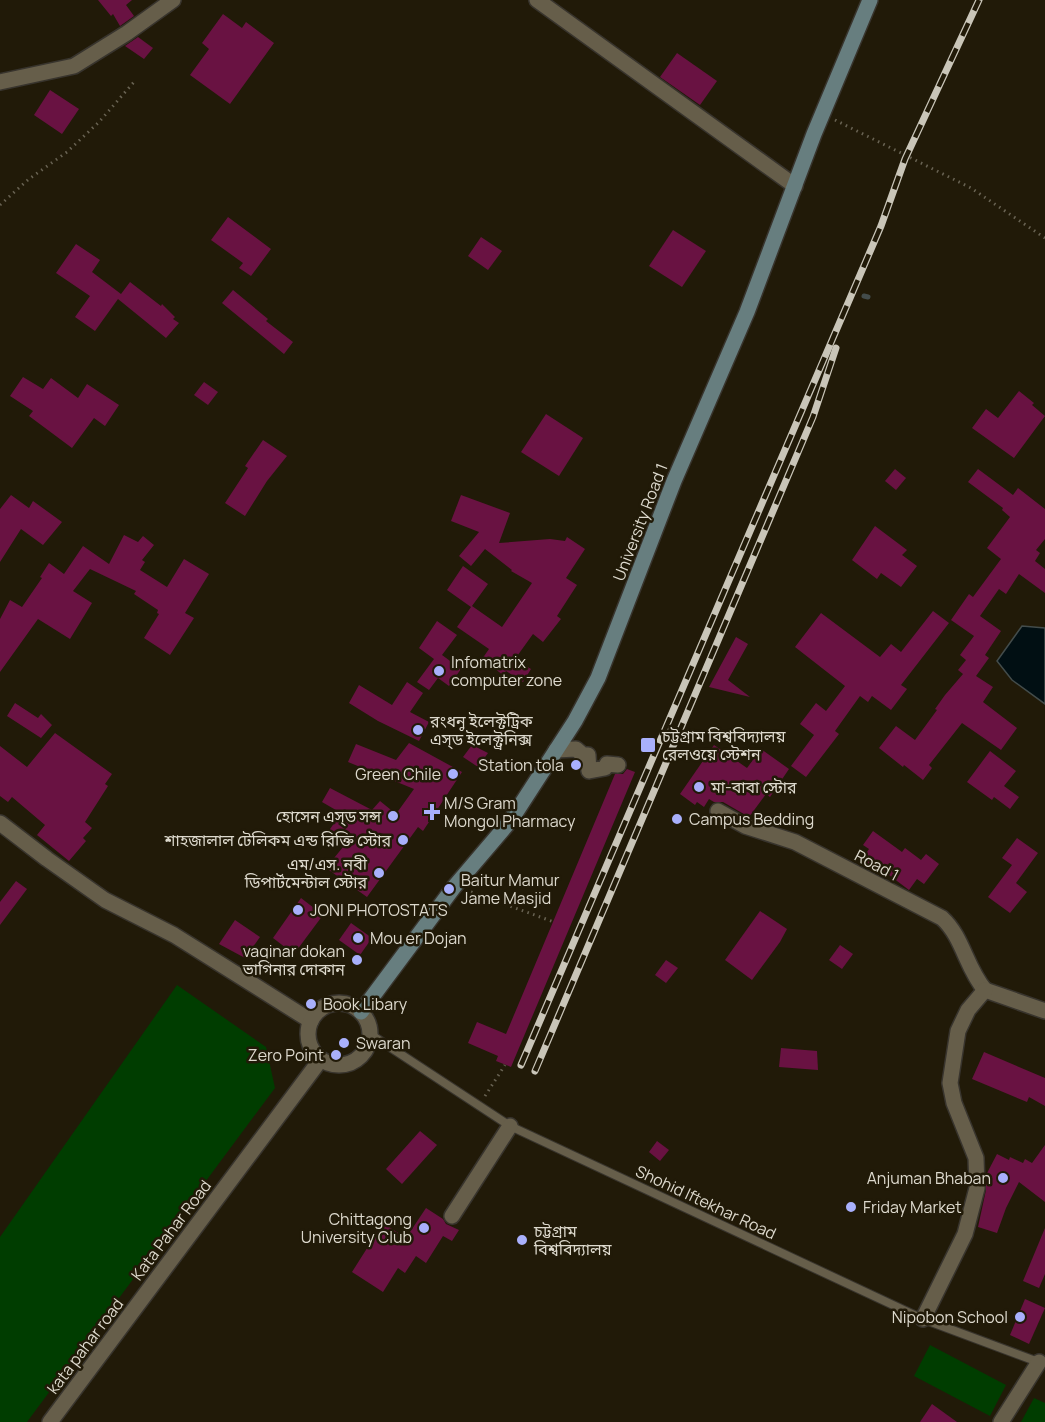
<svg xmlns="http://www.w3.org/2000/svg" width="1045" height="1422" viewBox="0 0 1045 1422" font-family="Manrope,'Noto Sans Bengali',sans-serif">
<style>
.green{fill:#003d00}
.water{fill:#010f13;stroke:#434c4b;stroke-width:1.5}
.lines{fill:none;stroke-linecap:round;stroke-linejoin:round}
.stream{stroke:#434c4b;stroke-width:5}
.building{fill:#691242}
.service-casing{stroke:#38342d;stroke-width:10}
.minor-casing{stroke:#38342d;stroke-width:18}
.tertiary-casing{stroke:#38342d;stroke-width:18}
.secondary-casing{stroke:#38342d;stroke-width:18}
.path{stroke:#696353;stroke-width:3;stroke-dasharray:1.5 4.5;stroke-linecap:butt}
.service{stroke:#665e4a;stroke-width:8}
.minor{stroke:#665e4a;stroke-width:15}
.tertiary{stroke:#665e4a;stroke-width:15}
.secondary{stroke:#677e7f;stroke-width:15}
.rail-casing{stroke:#c9c5b8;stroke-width:7}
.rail{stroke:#211a08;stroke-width:4.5;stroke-dasharray:14;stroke-linecap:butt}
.poi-dot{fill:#a9b0fc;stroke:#211a08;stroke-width:2}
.labels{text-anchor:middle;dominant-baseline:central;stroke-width:5;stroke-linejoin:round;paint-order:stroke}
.street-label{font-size:16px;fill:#ddd9cd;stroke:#211a08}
.poi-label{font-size:16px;fill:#ddd9cd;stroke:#211a08;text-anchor:start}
</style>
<rect width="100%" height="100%" fill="#211a08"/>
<g class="green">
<path d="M177,985l89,62 9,41 -248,334h-27v-185z"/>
<path d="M930,1345l76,40 -16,31 -76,-40z"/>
<path d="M1034,1398l11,5v19h-24z"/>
</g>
<path class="water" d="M1022,626l23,2v76l-33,-24 -15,-19z"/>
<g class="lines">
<path class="stream" d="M864,296l4,1"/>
</g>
<g class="building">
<path d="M98,0h34l-6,5 8,11 -14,10 -7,-12 -2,2z"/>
<path d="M223,14l19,14 4,-6 28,21 -44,61 -40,-29 19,-26 -7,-6z"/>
<path d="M138,37l15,11 -9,11 -19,-13z"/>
<path d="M677,53l40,28 -17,24 -40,-28z"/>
<path d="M50,90l29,19 -17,25 -28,-19z"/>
<path d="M228,217l43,32 -20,27 -12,-8 4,-5 -32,-23z"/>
<path d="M673,230l33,21 -24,36 -33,-21z"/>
<path d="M481,237l21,14 -14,19 -20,-14z"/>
<path d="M76,244l24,16 -8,12 29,22 9,-12 31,24 1,-2 13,13 -2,2 6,4 -13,15 -48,-39 -23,32 -20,-14 15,-21 -34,-23z"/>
<path d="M233,290l35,29 -2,2 27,21 -9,12 -62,-51z"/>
<path d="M23,377l20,12 8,-11 27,20 9,-14 32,21 -14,21 -11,-8 -22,30 -43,-32 4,-5 -23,-15z"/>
<path d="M204,382l14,10 -10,13 -14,-10z"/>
<path d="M1019,391l15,12 -2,2 13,11 -31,42 -42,-30 14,-19 12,9z"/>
<path d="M546,414l37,24 -24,38 -38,-24z"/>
<path d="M263,440l24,16 -20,25 -22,35 -20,-13 23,-35 -3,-2z"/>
<path d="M895,469l11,9 -10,12 -11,-9z"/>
<path d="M978,469l35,26 5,-7 27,21v30l-9,11 4,3 -5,8 10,8v24l-26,-19 -13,20 -7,-5 -19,27 21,15 -16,24 4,3 -13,18 17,11 -10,15 34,26 -16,22 -39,-27 -33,42 3,3 -9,12 -19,-15 -1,2 -24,-19 17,-22 19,14 22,-30 -2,-1 10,-14 18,-21 -5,-4 8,-10 -6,-5 14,-19 -23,-16 18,-26 4,3 28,-38 -14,-11 23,-31 -8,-7 1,-2 -35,-26z"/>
<path d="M11,495l18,13 4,-7 29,21 -19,23 -22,-16 -21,33v-53z"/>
<path d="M461,495l49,18 -11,30 51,-4 15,2 2,-4 18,12 -19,29 11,7 -20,31 4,3 -18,23 -10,-8 -18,25 16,10 -8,13 -17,-11 -3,4 -21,-16 7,-10 -32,-22 14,-20 -24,-17 16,-24 25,18 -16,22 30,21 30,-44 -21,-12 1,-1 -27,-21 -14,17 -12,-10 20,-24 -28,-11z"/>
<path d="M875,526l32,24 -5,5 15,11 -16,21 -20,-14 -4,6 -25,-19z"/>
<path d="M124,535l14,7 5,-6 11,9 -12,15 3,2 -5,8 27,17 17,-28 25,15 -24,39 9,5 -24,37 -26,-17 15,-24 -2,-1 1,-3 -24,-16 2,-3 -46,-22 -17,22 19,12 -22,36 -32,-20 -38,53v-53l10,-19 12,7 20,-29 -2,-1 9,-14 15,11 19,-28 26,18z"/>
<path d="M933,611l16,12 -48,62 6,4 -16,21 -19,-14 -4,6 -8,-6 -25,35 4,3 -33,43 -15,-11 23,-31 -14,-11 16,-21 10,8 19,-25 -50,-39 26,-34 59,44 11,-13 10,8z"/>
<path d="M437,621l20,14 -15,20 19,14 -12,17 -11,-8 -9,12 -12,-8 17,-23 -15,-11z"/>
<path d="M736,637l12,7 -20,36 22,17 -41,-10z"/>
<path d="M407,682l16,11 -13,19 19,10 -10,19 -41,-20 -29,-18 10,-18 33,20z"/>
<path d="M15,703l23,15 3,-4 11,11 -11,13 -34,-22z"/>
<path d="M55,733l57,41 -7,10 3,2 -7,11 -16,25 7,6 -9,10 3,3 -17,20 -32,-26 8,-10 -33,-28 -4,5 -8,-6v-50l27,21z"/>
<path d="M409,743l53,29 -39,59 -5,-4 -51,70 -41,-29 17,-21 -17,-12 15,-22 -19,-11 8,-14 42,22 8,-9 16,13 18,-25 -66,-27 8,-18 40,16z"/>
<path d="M472,745l16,8 -10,14 -15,-10z"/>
<path d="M714,745l33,23 14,-19 28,20 -19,28 -4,-3 -17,23 -26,-15h-9l-5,-3 -5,8 -7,-5 -2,3 -15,-11z"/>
<path d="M990,751l26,20 -12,15 15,11 -9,12 -16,-12 -2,3 -25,-18z"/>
<path d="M627,769l8,3 -124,295 -15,-6 2,-5 -30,-13 9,-21 29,12 109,-260h8z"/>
<path d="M873,831l29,21 3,-4 16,12 5,-6 13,10 -15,20 -7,-5 -8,11 -28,-21 -4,5 -17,-12 9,-13 -6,-4z"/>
<path d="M1017,838l21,15 -22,30 11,9 -17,21 -22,-16 24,-32 -10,-7z"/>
<path d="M16,881l11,8 -27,36v-23z"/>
<path d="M301,898l22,17 -29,39 -21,-16z"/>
<path d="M760,911l27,18 -7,13 -28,38 -27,-20z"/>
<path d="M235,920l25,17 -15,21 -26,-14z"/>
<path d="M351,923l21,15 -12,17 -21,-15z"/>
<path d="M840,945l13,9 -11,15 -13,-9z"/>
<path d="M666,960l12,8 -12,15 -11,-8z"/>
<path d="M781,1048l36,3 1,19 -39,-3z"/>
<path d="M984,1052l61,26v28l-16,-9 -2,5 -55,-23z"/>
<path d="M420,1131l17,14 -35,39 -16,-15z"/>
<path d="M657,1141l12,9 -9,11 -11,-9z"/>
<path d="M1045,1145v57l-26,-20 -13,26 -9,25 -19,-6 8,-37v-15l11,-21 12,6 1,-3 13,6 2,-4 7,4z"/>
<path d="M426,1208l17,11 3,5 13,6 -7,11 -9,-5 -17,27 -10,-7 -11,17 -7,-5 -15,24 -31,-20 31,-49 23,15z"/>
<path d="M1045,1228v46l-6,14 -16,-7z"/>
<path d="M1025,1299l20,9 -16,36 -19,-9z"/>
<path d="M932,1404l25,18h-37z"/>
</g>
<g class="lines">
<g class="service-casing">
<path id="service" d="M370,1034l140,92 413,193 118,44"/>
</g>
<g class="minor-casing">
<g id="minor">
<path d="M537,0l258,186"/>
<path d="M0,82l74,-16 53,-33 46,-33"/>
<path d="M556,750l20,-1 7,6h5l1,16 16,-3 2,-4 11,1"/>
<path d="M718,811l27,15 50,16 147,76c21,19 24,50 43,72"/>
<path d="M985,990l60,21"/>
<path d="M452,1216l58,-90"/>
<path d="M923,1319l42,-85 12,-46 -1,-30 -22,-55 -4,-20 8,-52 10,-21 17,-20"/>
<path d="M1001,1422l38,-60"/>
</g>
</g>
<g class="tertiary-casing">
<g id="tertiary">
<path d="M0,823l47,36 58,41 69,35 137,86"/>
<circle cx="339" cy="1034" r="31"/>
<path d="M50,1422l271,-363"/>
</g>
</g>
<g class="secondary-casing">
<path id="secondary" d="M361,1012l93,-125 57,-67 64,-99 23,-43 76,-197 73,-169 67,-178 56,-134"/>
</g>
<g class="path">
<path d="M835,120l136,68 74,50"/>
<path d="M0,205l29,-26 38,-27 32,-30 35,-40"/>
<path d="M471,892l83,30"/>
<path d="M485,1096l20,-31"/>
</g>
<use href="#service" class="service"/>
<use href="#minor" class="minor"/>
<use href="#tertiary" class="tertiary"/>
<use href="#secondary" class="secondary"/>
<g class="rail-casing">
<g id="rail">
<path d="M521,1065l360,-839 24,-67 74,-159"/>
<path d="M535,1071l278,-654 23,-69"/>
</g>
</g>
<use href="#rail" class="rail"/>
</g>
<g class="poi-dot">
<circle cx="439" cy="671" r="6"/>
<circle cx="418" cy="730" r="6"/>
<rect x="640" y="737" width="16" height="16" rx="3"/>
<circle cx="576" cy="765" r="6"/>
<circle cx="453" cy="774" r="6"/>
<circle cx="699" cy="787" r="6"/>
<path d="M429 803h6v6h6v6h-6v6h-6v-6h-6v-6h6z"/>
<circle cx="393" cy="816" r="6"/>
<circle cx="677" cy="819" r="6"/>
<circle cx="403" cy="840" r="6"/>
<circle cx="379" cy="873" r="6"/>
<circle cx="449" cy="889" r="6"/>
<circle cx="298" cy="910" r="6"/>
<circle cx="358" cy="938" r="6"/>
<circle cx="357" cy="960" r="6"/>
<circle cx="311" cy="1004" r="6"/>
<circle cx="344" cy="1043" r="6"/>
<circle cx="336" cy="1055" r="6"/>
<circle cx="1003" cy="1178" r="6"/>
<circle cx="851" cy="1207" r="6"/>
<circle cx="424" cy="1228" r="6"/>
<circle cx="522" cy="1240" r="6"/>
<circle cx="1020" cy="1317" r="6"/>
</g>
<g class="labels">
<g class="street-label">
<text transform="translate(640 522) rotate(-69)">University Road 1</text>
<text transform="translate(877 865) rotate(28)">Road 1</text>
<text transform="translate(706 1202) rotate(25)">Shohid Iftekhar Road</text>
<text transform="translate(171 1230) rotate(-53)">Kata Pahar Road</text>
<text transform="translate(85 1346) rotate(-53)">kata pahar road</text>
</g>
<g class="poi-label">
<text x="451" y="662">Infomatrix<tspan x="451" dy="18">computer zone</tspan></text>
<text x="430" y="721">রংধনু ইলেক্টট্রিক<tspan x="430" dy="18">এস্ড ইলেক্ট্রনিক্স</tspan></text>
<text x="662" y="736">চট্টগ্রাম বিশ্ববিদ্যালয়<tspan x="662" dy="18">রেলওয়ে স্টেশন</tspan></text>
<text x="564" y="765" text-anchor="end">Station tola</text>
<text x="441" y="774" text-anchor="end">Green Chile</text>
<text x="711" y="787">মা-বাবা স্টোর</text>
<text x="444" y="803">M/S Gram<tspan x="444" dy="18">Mongol Pharmacy</tspan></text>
<text x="381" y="816" text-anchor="end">হোসেন এস্ড সন্স</text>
<text x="689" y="819">Campus Bedding</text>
<text x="391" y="840" text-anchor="end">শাহজালাল টেলিকম এন্ড রিক্তি স্টোর</text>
<text x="367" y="864" text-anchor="end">এম/এস. নবী<tspan x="367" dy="18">ডিপার্টমেন্টাল স্টোর</tspan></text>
<text x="461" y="880">Baitur Mamur<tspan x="461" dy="18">Jame Masjid</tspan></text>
<text x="310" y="910">JONI PHOTOSTATS</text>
<text x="370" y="938">Mou er Dojan</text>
<text x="345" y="951" text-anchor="end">vaginar dokan<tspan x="345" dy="18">ভাগিনার দোকান</tspan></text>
<text x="323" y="1004">Book Libary</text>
<text x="356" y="1043">Swaran</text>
<text x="324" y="1055" text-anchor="end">Zero Point</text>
<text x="991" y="1178" text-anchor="end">Anjuman Bhaban</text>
<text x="863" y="1207">Friday Market</text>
<text x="412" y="1219" text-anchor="end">Chittagong<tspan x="412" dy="18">University Club</tspan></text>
<text x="534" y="1231">চট্টগ্রাম<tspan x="534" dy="18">বিশ্ববিদ্যালয়</tspan></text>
<text x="1008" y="1317" text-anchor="end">Nipobon School</text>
</g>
</g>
</svg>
